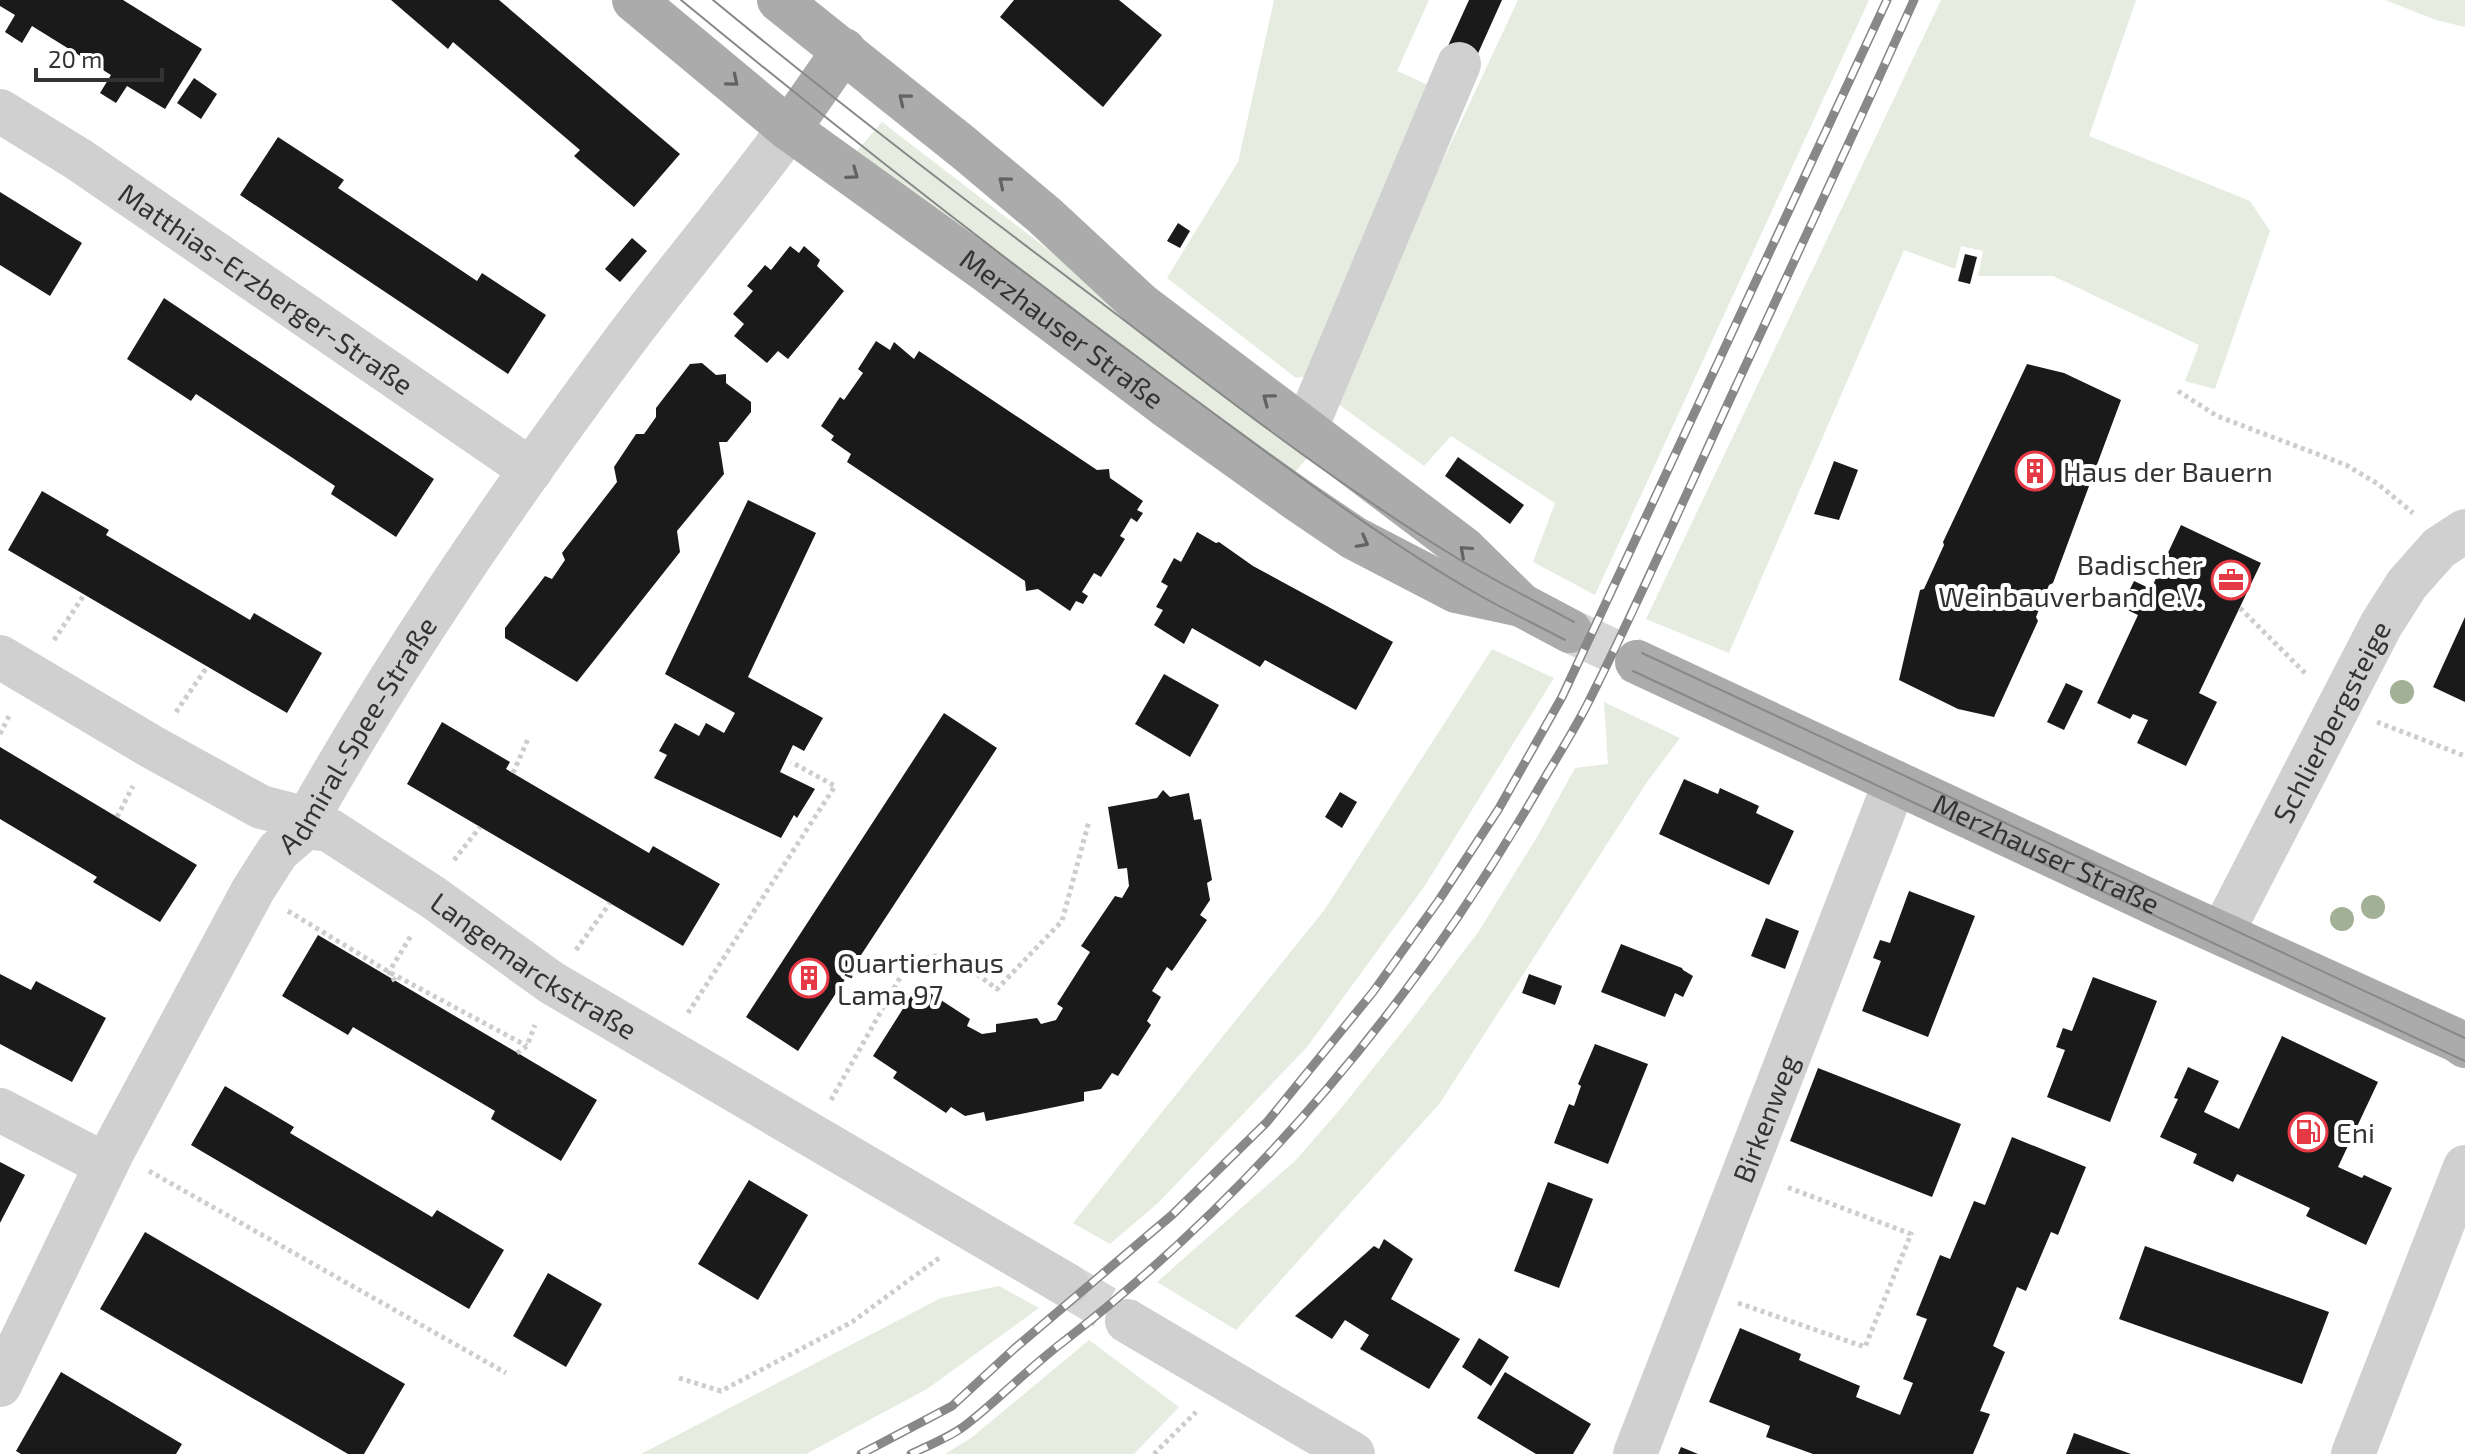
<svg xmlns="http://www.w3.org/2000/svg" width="2465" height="1454" viewBox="0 0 2465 1454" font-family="'Exo 2',sans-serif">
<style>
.green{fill:#e6ecdf}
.building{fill:#1a1a1a}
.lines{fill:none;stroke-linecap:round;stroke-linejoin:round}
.minor-tunnel{stroke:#d6d6d6;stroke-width:44;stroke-dasharray:44 22;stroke-linecap:butt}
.major-tunnel{stroke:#d6d6d6;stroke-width:44;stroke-dasharray:44 22;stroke-linecap:butt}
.path{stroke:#cdcdcd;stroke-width:5;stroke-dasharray:4 4;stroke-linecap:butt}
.minor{stroke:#d0d0d0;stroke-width:44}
.major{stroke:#ababab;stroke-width:44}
.tram{stroke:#888;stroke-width:2}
.rail-casing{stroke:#888;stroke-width:9}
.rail{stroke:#fff;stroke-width:6;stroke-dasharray:18;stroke-linecap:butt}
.tree{fill:#a2b095}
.oneway{stroke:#636363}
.labels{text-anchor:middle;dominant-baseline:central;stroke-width:8;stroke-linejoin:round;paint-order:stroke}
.street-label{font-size:28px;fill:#333;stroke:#fff}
.poi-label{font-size:28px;fill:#333;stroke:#fff;text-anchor:start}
</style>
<rect width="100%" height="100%" fill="#fff"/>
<g class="green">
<path d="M1274,0h155l-32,71 38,17 -120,287 -19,3 -129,-100 71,-116z"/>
<path d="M1518,0h351l-274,595 -62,-33 22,-59 -104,-67 -27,30 -93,-67z"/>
<path d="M1941,0h195l-47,136 161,65 20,30 -55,158 -30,-8 14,-36 -146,-69h-75l5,-25 -22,-5 -6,23 -51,-19 -175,403 -83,-34z"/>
<path d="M2385,0h80v27l-29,-7z"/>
<path d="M882,122l314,241 112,94 -20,23 -438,-321z"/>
<path d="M1492,649l62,29 -130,209 -117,160 -148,155 -49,42 -37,-21 252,-314z"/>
<path d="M1604,702l76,36 -33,44 -207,321 -204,227 -79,-48 139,-122 46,-53 68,-85 69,-91 58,-94 38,-69 33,-4z"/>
<path d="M999,1286l40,22 -112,81 -121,65h-165l300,-156z"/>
<path d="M1089,1340l90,67 -45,47h-189l26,-16z"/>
</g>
<g class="building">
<path d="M0,0h123l79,49 -37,60 -38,-23 -11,17 -16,-10 11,-18 -79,-49 -10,17 -17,-11 10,-17 -15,-9z"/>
<path d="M391,0h108l181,154 -46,53 -60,-51 6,-6 -127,-108 -5,7z"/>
<path d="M1014,0h105l43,35 -59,72 -103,-90z"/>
<path d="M1469,0h33l-31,69 -28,-12z"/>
<path d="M194,78l23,16 -16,25 -24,-16z"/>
<path d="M278,137l66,43 -6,8 139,93 5,-8 64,42 -38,59 -268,-179z"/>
<path d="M0,192l82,51 -32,53 -50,-31z"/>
<path d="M1178,223l12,8 -10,17 -13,-7z"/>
<path d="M632,238l15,13 -27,31 -15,-13z"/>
<path d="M790,246l9,7 5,-7 16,14 -3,6 27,25 -56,68 -10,-8 -11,12 -33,-27 10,-12 -11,-10 20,-23 -6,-5 18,-21 6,5z"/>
<path d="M1965,254l12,3 -7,27 -12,-3z"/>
<path d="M164,298l270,181 -38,58 -65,-43 4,-8 -68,-45 -71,-47 -5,7 -64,-42z"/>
<path d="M876,341l14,9 4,-8 20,17 5,-8 178,119 12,-1 1,9 33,23 -6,9 6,3 -6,9 -6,-4 -11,18 5,3 -24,38 -7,-4 -12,19 6,4 -5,8 -7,-3 -6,10 -32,-22 -12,2 -1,-10 -178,-119 4,-8 -20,-14 3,-4 -13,-10 19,-29 4,3 19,-27 -5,-4z"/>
<path d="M702,363l14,12 10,-1v9l25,19v10l-24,30h-8l5,32 -47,57 3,21 -103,130 -72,-44v-10l40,-52 7,3 13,-19 -3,-7 55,-71 -3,-15 22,-33h8l12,-17v-9l34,-44z"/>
<path d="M2027,364l37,9 57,27 -68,183 -4,2 -13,32 2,4 -44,96 -36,-8 -59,-29 21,-90 4,-1 20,-44 -1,-3z"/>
<path d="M1458,457l66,48 -14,19 -65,-48z"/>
<path d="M1834,461l24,9 -19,50 -25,-6z"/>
<path d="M42,491l67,39 -3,5 129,76 15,9 4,-7 68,40 -35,60 -279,-163z"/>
<path d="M748,500l68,33 -68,144 75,41 -19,33 -11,-6 -13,27 35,17 -18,29 -3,-3 -13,23 -127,-60 13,-23 -8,-4 16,-28 24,13 7,-13 18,10 11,-20 -70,-39z"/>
<path d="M2181,525l80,38 -62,130 18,9 -31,64 -49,-23 11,-23 -15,-6 -3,5 -33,-16 41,-88 -17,-8 13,-26 17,8z"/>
<path d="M1197,532l19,11 3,-1 34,24 140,76 -37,68 -91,-50 -5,7 -68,-39 -8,16 -30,-19 9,-15 -7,-3 12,-21 -7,-4 13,-24 7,4z"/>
<path d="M2465,617v85l-32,-15z"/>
<path d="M1164,674l55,31 -29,52 -55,-33z"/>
<path d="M2066,683l17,8 -19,39 -17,-8z"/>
<path d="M944,713l53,35 -199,303 -52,-34z"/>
<path d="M442,722l68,40 -4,7 143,84 4,-7 67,38 -37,62 -276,-162z"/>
<path d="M0,747l197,118 -37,57 -67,-40 4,-5 -97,-58z"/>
<path d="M1684,779l34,15 2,-6 39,18 -3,7 38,18 -25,54 -110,-51z"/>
<path d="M1163,790l7,7 19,-4 5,27 7,-1 11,61 -5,3 3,17 -10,15 7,5 -35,51 -5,-4 -15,24 9,6 -14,24 4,4 -33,51 -6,-3 -11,16 -17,3v9l-98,20 -2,-9 -19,4 -14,-9 -5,6 -53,-35 4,-6 -24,-16 45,-71 52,34 -3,7 15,8 14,-2v-8l41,-6 4,6 15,-4 7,-12 -6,-4 33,-52 -9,-6 34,-50 7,2 7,-12 -2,-18 -9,1 -10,-62 49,-9z"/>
<path d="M1340,792l17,10 -15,26 -17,-11z"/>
<path d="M1909,891l66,25 -47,121 -66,-26 19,-50 -8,-3 7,-18 10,3z"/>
<path d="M1766,918l33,13 -14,38 -34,-13z"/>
<path d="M318,935l279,165 -36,61 -70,-42 4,-8 -142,-84 -5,8 -66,-39z"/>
<path d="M1621,944l61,24 1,2 10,6 -10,21 -8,-4 -10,24 -64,-25z"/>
<path d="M0,974l31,16 5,-9 70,37 -34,64 -72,-38z"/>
<path d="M1529,974l33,12 -7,19 -33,-12z"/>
<path d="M2093,977l64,24 -47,121 -63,-25 18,-47 -9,-3 7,-19 9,3z"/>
<path d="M2282,1036l96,46 -40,85 24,11 2,-3 28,13 -26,57 -60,-29 4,-8 -73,-34 -4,8 -40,-19 4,-9 -37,-17 18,-38 -4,-1 14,-31 31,14 -15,31 35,17z"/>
<path d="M1595,1044l53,20 -40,100 -54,-21 15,-39 5,2 7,-20 -3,-2z"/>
<path d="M1818,1068l143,56 -29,73 -142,-56z"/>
<path d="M225,1086l69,41 -4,6 142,84 5,-7 67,40 -35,59 -278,-164z"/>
<path d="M2012,1137l74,30 -28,68 -7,-3 -25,59 -9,-4 -24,59 12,6 -25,59 10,3 -17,40h-160l-47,-17 4,-11 -61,-24 31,-74 61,26 -2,6 61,26 -4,11 44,18 13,-32 -10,-4 24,-60 -11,-4 24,-60 10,4 24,-58 11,4z"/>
<path d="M0,1162l25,13 -25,48z"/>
<path d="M749,1180l59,35 -50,85 -60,-36z"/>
<path d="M1548,1182l45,17 -34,89 -45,-17z"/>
<path d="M145,1232l260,152 -41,70h-16l-248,-145z"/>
<path d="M1384,1239l29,20 -22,40 69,40 -31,50 -69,-40 9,-14 -24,-15 -13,19 -37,-23 79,-70 5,3z"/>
<path d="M2145,1246l184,66 -27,72 -183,-65z"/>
<path d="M548,1273l54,31 -36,63 -53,-31z"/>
<path d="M1479,1338l30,19 -18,29 -29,-19z"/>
<path d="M61,1372l121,72 -6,10h-155l-5,-3z"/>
<path d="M1505,1372l86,52 -18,30h-37l-59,-36z"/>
<path d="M2074,1433l57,21h-65z"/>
<path d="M1681,1447l17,7h-20z"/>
</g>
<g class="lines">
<path class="minor-tunnel" d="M1067,1285l60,36"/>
<path class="major-tunnel" d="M1570,631l67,31"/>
<g class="path">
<path d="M2178,391l39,25 129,49 32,19 35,29"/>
<path d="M2240,608l67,67"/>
<path d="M54,640l30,-45"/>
<path d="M176,712l31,-45"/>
<path d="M2377,722l88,34"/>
<path d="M0,734l10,-20"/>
<path d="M513,773l15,-34"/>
<path d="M117,817l16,-31"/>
<path d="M454,860l26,-33"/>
<path d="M288,911l101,61 138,74"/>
<path d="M576,950l34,-47"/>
<path d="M395,981l-6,-9 23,-38"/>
<path d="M688,1013l147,-227 -44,-24"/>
<path d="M517,1053l10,-7 8,-21"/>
<path d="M831,1100l79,-140 27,-4 33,13 27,20 65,-68 27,-100"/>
<path d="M149,1171l357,202"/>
<path d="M1738,1303l127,44 46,-113 -127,-48"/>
<path d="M679,1378l42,13 131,-69 87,-64"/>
<path d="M1154,1454l42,-42"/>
</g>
<g class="minor">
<path id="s1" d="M0,111l78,48 453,311"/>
<path d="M1306,428l153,-364"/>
<path id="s2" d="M0,657l152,90 109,60 31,8 20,13 17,2 105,68 118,85 515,302"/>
<path id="s3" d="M2222,933l159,-308 26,-41 32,-36 26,-17"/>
<path d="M0,1110l106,55"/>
<path d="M1127,1321l226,133"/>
<path id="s4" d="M0,1385l113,-234 140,-261 25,-39 22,-19c94,-169 204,-329 319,-484 55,-74 116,-145 170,-219"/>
<path id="s5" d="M1635,1454l260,-672"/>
<path d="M2353,1454l112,-287"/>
</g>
<g class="major">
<path id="s6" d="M634,0l155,129 199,143 177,133 133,95 56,38 102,53 65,14"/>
<path d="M779,0l185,148 80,67 96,89 323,244 58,57 49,26"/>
<path d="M789,129l55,-79"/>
<path id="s7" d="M1637,662l530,247 291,132 7,5"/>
</g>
<g class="tram">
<path d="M681,0c158,130 320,257 486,379 102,74 202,153 312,216 28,16 58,30 86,45"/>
<path d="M713,0c126,104 256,203 386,301 117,89 233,181 358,257 38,23 78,43 117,64"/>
<path d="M1642,653l823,385"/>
<path d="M1633,671l832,390"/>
</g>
<g class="rail-casing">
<g id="rail">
<path d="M861,1454l91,-48 63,-58 157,-133 95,-93 106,-130 66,-92 59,-90 64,-113 325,-697"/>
<path d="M911,1454c18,-9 40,-17 56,-30 33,-26 62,-56 96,-82 193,-149 352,-341 474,-551 17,-29 35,-57 50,-86 53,-105 100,-213 149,-319 60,-129 120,-257 178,-386"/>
</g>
</g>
<use href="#rail" class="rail"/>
</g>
<g class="tree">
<circle cx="2402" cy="692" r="12"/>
<circle cx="2373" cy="907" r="12"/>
<circle cx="2342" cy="919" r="12"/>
</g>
<defs><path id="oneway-chevron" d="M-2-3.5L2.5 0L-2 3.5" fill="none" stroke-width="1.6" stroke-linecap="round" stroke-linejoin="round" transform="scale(2)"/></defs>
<g class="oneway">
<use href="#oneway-chevron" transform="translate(733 81) rotate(40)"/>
<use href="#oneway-chevron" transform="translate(904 99) rotate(-141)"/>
<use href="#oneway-chevron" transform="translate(853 174) rotate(36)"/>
<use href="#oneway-chevron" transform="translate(1004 182) rotate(-140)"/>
<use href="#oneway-chevron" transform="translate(1268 399) rotate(-143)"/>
<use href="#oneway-chevron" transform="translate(1363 542) rotate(28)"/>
<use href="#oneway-chevron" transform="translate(1465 551) rotate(-138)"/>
</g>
<defs>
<g id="building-ring" transform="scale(2)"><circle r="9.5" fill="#fff" stroke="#e63946" stroke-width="1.5"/><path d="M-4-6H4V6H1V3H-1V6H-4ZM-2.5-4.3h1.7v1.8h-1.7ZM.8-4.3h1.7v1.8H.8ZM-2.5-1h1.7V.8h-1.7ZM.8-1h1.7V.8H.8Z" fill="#e63946"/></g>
<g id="office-ring" transform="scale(2)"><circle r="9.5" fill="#fff" stroke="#e63946" stroke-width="1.5"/><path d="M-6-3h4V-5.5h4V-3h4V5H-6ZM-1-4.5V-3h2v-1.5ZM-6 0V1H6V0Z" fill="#e63946"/></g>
<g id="fuel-ring" transform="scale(2)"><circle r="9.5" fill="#fff" stroke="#e63946" stroke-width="1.5"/><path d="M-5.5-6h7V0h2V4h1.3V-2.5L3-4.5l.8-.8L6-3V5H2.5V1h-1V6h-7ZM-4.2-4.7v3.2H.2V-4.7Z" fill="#e63946"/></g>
</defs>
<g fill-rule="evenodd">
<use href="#building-ring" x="2035" y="471"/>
<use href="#office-ring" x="2231" y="580"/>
<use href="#building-ring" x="809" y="978"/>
<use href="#fuel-ring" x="2308" y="1132"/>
</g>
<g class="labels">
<g class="street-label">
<text stroke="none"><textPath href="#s1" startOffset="320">Matthias-Erzberger-Straße</textPath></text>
<text stroke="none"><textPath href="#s6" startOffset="540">Merzhauser Straße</textPath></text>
<text stroke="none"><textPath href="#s3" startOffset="238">Schlierbergsteige</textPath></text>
<text stroke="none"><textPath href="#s4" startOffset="744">Admiral-Spee-Straße</textPath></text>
<text stroke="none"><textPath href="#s7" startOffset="452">Merzhauser Straße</textPath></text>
<text stroke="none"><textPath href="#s2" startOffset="620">Langemarckstraße</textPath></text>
<text stroke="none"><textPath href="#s5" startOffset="360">Birkenweg</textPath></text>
</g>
<g class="poi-label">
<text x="2063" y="471">Haus der Bauern</text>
<text x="2203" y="564" text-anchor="end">Badischer<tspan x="2203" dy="32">Weinbauverband e.V.</tspan></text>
<text x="837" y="962">Quartierhaus<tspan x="837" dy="32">Lama 97</tspan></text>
<text x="2336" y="1132">Eni</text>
</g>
</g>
<path d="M36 68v12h126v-12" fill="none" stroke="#333333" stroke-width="4"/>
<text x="48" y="68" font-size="24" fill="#333333" stroke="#ffffff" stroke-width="6" paint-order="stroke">20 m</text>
</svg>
